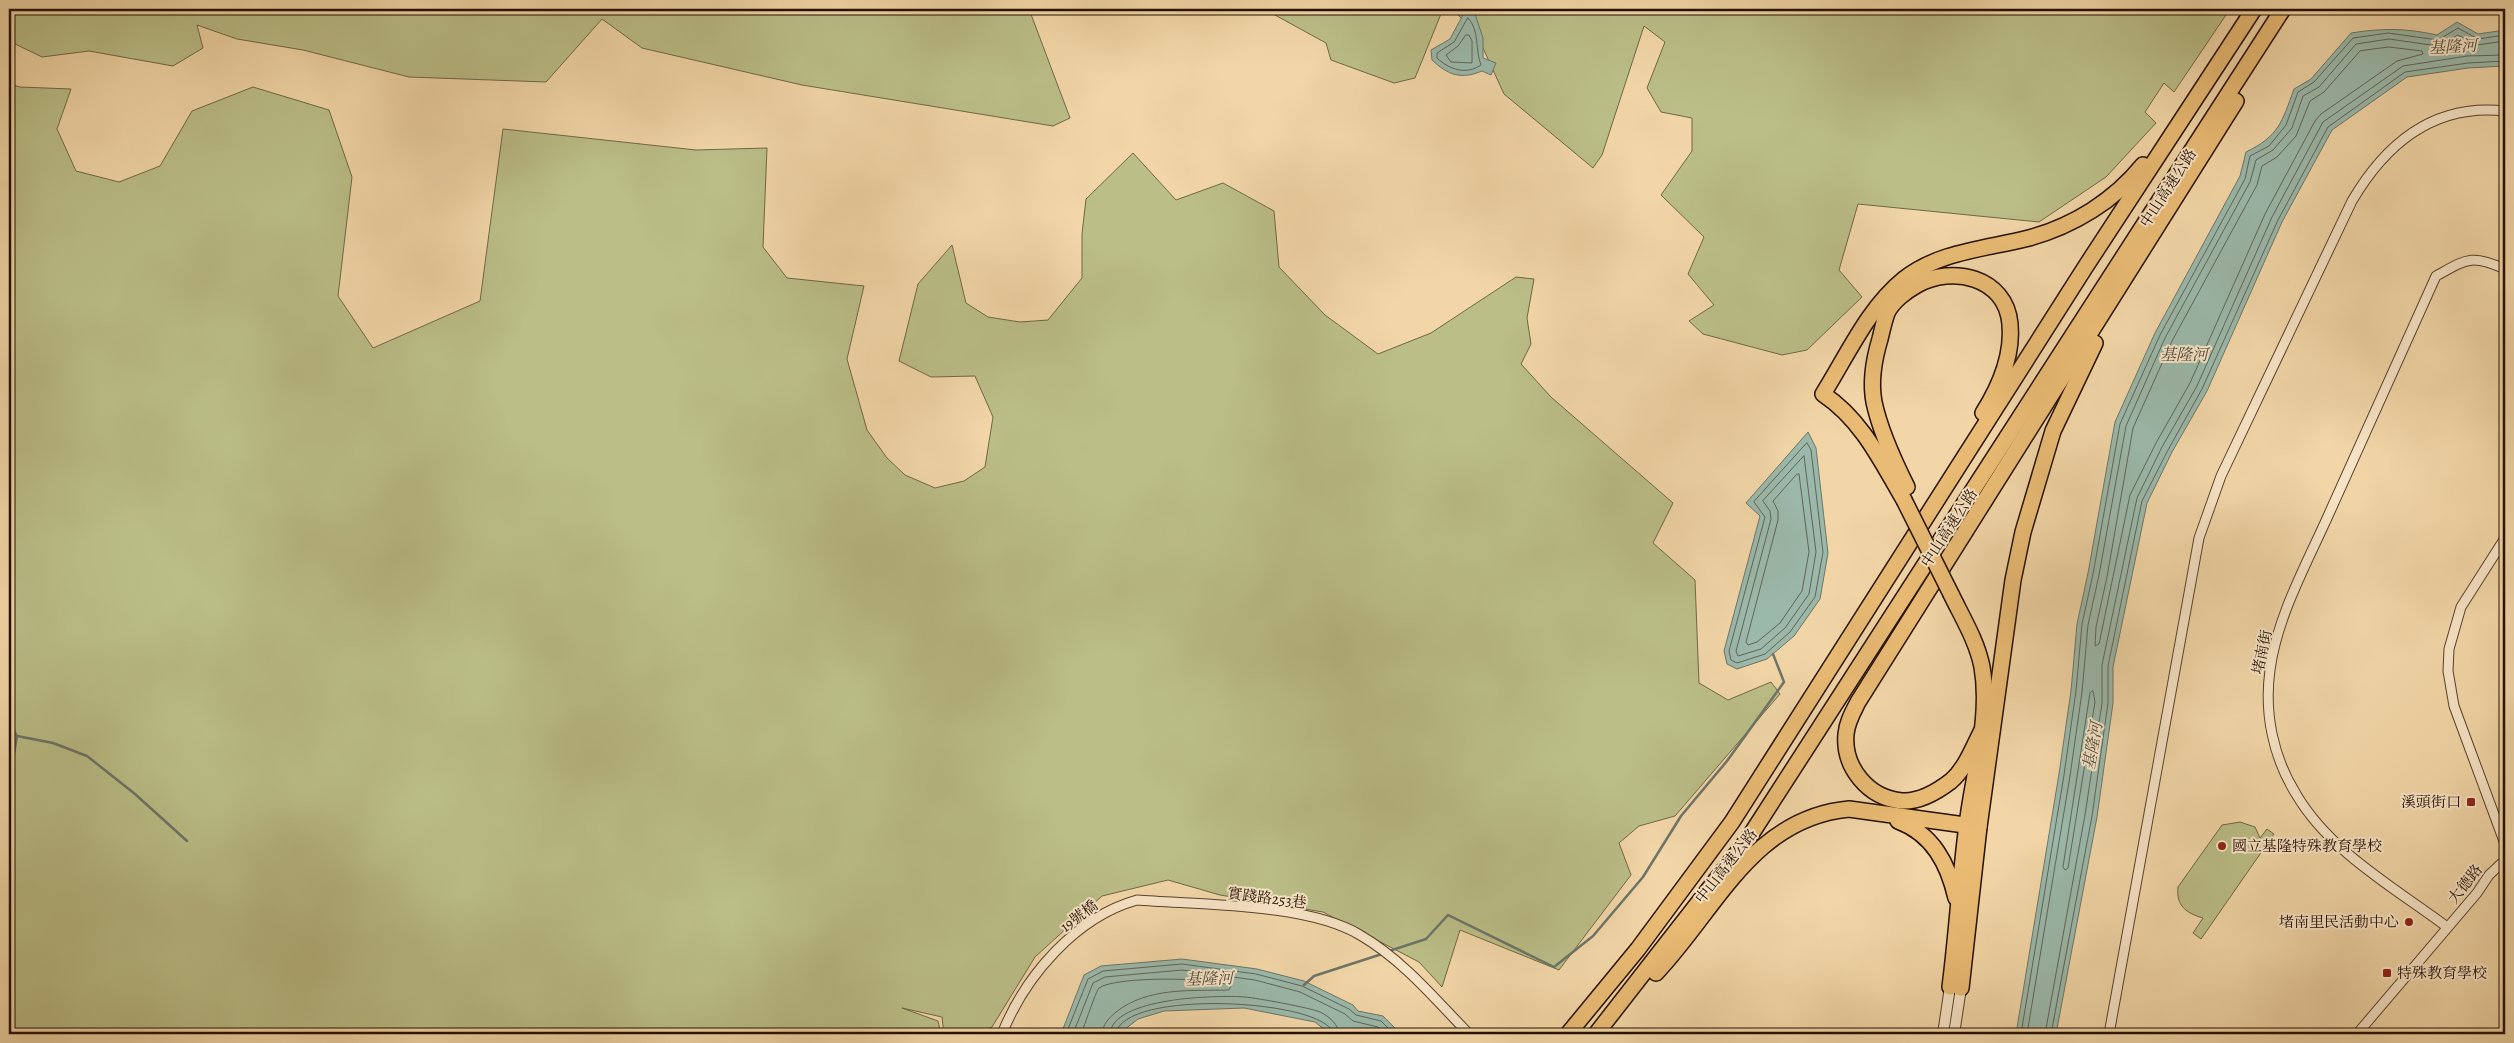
<svg xmlns="http://www.w3.org/2000/svg" width="2514" height="1043" viewBox="0 0 2514 1043" font-family="Alegreya,'Noto Serif TC',serif">
<style>
.green{fill:#bbbe87;stroke:#706746}
.water{fill:#9bb9ab;stroke:#6c7568}
.lines{fill:none;stroke-linecap:round;stroke-linejoin:round}
.shore{stroke:#606458;stroke-width:1}
.stream{stroke:#6c7568;stroke-width:2.5}
.minor-casing{stroke:#58422d;stroke-width:11}
.tertiary-casing{stroke:#58422d;stroke-width:12}
.motorway-casing{stroke:#251004;stroke-width:18}
.minor{stroke:#f7e4c6;stroke-width:9}
.tertiary{stroke:#f7e4c6;stroke-width:10}
.motorway{stroke:#e9bb74;stroke-width:15}
.motorway-bridge-casing{stroke:#251004;stroke-width:18;stroke-linecap:butt}
.motorway-bridge{stroke:#e9bb74;stroke-width:15}
.poi-dot{fill:#8f2418;stroke:#f7e4c6;stroke-width:2}
.labels{text-anchor:middle;dominant-baseline:central;stroke-width:4;stroke-linejoin:round;paint-order:stroke}
.street-label{font-size:15px;fill:#251004;stroke:#f7e4c6}
.poi-label{font-size:15px;fill:#251004;stroke:#f7e4c6;text-anchor:end}
.water-label{font-size:16px;font-style:italic;fill:#4e4b3e;stroke:#f7e4c6}
</style>
<rect width="100%" height="100%" fill="#f2d6a7"/>
<filter id="stains"><feTurbulence type="fractalNoise" baseFrequency=".004" numOctaves="4"/><feColorMatrix values="0 0 0 0 .2 0 0 0 0 .09 0 0 0 0 .02 0 0 0 .5 -.17"/></filter>
<radialGradient id="worn" r=".72"><stop offset=".6" stop-color="#630" stop-opacity="0"/><stop offset="1" stop-color="#630" stop-opacity=".3"/></radialGradient>
<g class="green">
<path d="M9,9h1020l41,109 -17,8 -251,-41 -160,-37 -40,-29 -56,63 -137,-5 -106,-27 -66,-11 -40,-14 6,23 -30,18 -84,-15 -47,6 -33,-16z"/>
<path d="M1264,9h179l-28,69 -21,5 -63,-23 -5,-17z"/>
<path d="M1453,9h777l-56,83 -10,-9 -19,29 11,11 -50,54 -67,45 -181,-18 -19,66 23,27 -55,53 -25,5 -79,-21 -14,-13 25,-16 -26,-31 16,-37 -43,-42 31,-44v-33l-31,-6 -14,-24 18,-46 -21,-16 -42,129 -9,13 -89,-74 -26,-57z"/>
<path d="M9,84l11,3 51,2 -14,40 19,42 43,11 41,-16 32,-55 61,-24 76,23 23,67 -14,119 35,52 107,-47 23,-172 193,21 71,-2 -4,99 24,31 77,8 -17,73 20,71 20,28 18,17 30,13 29,-7 21,-14 8,-50 -18,-41 -44,1 -32,-16 19,-77 34,-39 14,58 22,14 32,5 28,-2 34,-42v-44l4,-35 47,-46 43,47 47,-17 51,28 5,56 46,48 53,39 53,-21 85,-56 18,2 -7,39 4,26 -10,20 30,33 122,106 -20,40 42,37 4,103 29,17 43,-18 9,12 -105,122 -36,10 -20,17 12,32 -72,95 -99,-40 -18,57 -23,-25 -96,-50 -103,-17 -52,-15 -66,16 -67,61 -43,70 -16,7h-32l-2,-17 -40,-9 36,13 3,13h-932z"/>
<path d="M2240,822l15,5 5,11 7,-9 7,5 -73,105 -8,-6 10,-15c-17,-5 -27,-12 -25,-31l44,-62z"/>
</g>
<g class="water">
<path d="M1466,9l8,2 9,27v20l13,5 -5,12 -9,-4c-21,9 -34,4 -50,-11l-1,-10 19,-11z"/>
<path d="M2457,22l21,12 27,-4v36l-37,2 -61,9 -75,53 -50,92 -75,169 -35,61 -25,51 -34,164v36l-16,114 -41,217h-40l43,-260 12,-83 6,-67 11,-51 27,-151 40,-89 85,-157 6,-24c33,-16 36,-30 48,-63l17,-10 40,-46c32,-5 54,-5 86,2z"/>
<path d="M1808,432l8,16 12,105 -8,46 -26,37 -27,23 -30,10 -10,-5 -3,-13 36,-135 -14,-13z"/>
<path d="M1182,959l75,10 47,12 49,24 5,6 25,5 18,18h-71l-15,-12 -71,-14 -80,3 -26,8 -19,15h-58l23,-59 17,-9z"/>
</g>
<g class="lines">
<g class="shore">
<path d="M1468,18c12,12 7,33 13,47 -15,10 -31,5 -44,-7v-5l17,-11z"/>
<path d="M1466,35h3l3,6v22l-21,-1 -5,-7 12,-9z"/>
<path d="M2389,47l33,4 1,3 -26,7 -76,53 -6,7 -50,93 -75,169 -34,60 -26,52 -31,149 -4,2 1,-19 11,-50 26,-149 39,-87 85,-156 5,-19 15,-9 19,-21 14,-35 14,-9 36,-41z"/>
<path d="M1807,443l4,7 12,102 -8,45 -25,35 -25,22 -28,9 -6,-3 -2,-9 36,-134 -11,-15z"/>
<path d="M1804,456l12,96 -7,42 -24,34 -24,21 -23,7 -2,-5 35,-132 -1,-8 -7,-10z"/>
<path d="M1799,474l10,78 -7,39 -22,32 -23,19 -9,3 -2,-3 32,-122v-9l-5,-10 23,-26z"/>
<path d="M2093,691l2,11 -27,166 -3,2 -2,-3 27,-174z"/>
<path d="M1066,1034l22,-55 15,-8 79,-7 74,10 46,12 47,23 7,6 25,6 13,13"/>
<path d="M1073,1034l20,-51 12,-6 77,-7 73,10 45,12 45,22 8,7 25,6 7,7"/>
<path d="M1081,1034c3,-7 15,-43 18,-46 16,-12 115,-11 132,-2l-2,4c-39,1 -81,-3 -113,22 -8,7 -13,12 -14,22"/>
<path d="M1110,1034c2,-37 108,-39 135,-37 12,1 66,11 75,15 9,4 19,13 19,22"/>
<path d="M1116,1034c5,-46 213,-35 217,0"/>
<path d="M2021,1034l43,-259 12,-84 6,-67 11,-50 27,-150 40,-89 85,-156 5,-23 19,-10 17,-21 12,-33 16,-10 39,-44 35,-5 50,7 20,-12 20,11 27,-4"/>
<path d="M2027,1034l43,-258 12,-84 6,-67 11,-50 27,-149 39,-88 85,-156 6,-22 17,-10 19,-22 11,-32 16,-9 37,-43 33,-5 49,7 20,-11 19,10 28,-4"/>
<path d="M2045,1034l40,-219 17,-112v-38l35,-167 25,-51 35,-61 75,-169 51,-95 80,-56 64,-10 38,-1"/>
<path d="M2051,1034l41,-218 16,-113v-37l34,-165 26,-51 34,-61 76,-169 50,-93 77,-55 63,-9 37,-2"/>
</g>
<g class="stream">
<path d="M9,722l8,14 -8,47"/>
<path d="M17,736l36,7 34,13 48,38 52,47"/>
<path d="M1389,951l37,-12 22,-24 106,52 39,-31 50,-59 38,-61 46,-55 57,-79 -11,-28"/>
<path d="M1304,985l10,-9 68,-22"/>
</g>
<g class="minor-casing">
<g id="minor">
<path d="M2505,538l-44,69 -12,42 -1,22 6,35 51,138"/>
<path d="M2447,927c-52,-39 -117,-75 -151,-133 -23,-37 -32,-81 -26,-124 7,-53 36,-105 58,-154 36,-80 72,-160 108,-240 31,-17 35,-22 69,-7"/>
<path d="M1002,1034c23,-58 74,-117 135,-134 63,5 170,3 223,35 43,25 75,64 109,99"/>
<path d="M2109,1034l90,-496 22,-62 131,-275c34,-58 82,-98 153,-90"/>
<path d="M2357,1034l120,-141 12,-18 16,-15"/>
</g>
</g>
<g class="tertiary-casing">
<path id="tertiary" d="M1943,1034l7,-47 11,1 -7,46"/>
</g>
<g class="motorway-casing">
<g id="motorway">
<path d="M1907,487c-13,-26 -27,-56 -33,-85 -4,-21 0,-43 6,-63 2,-8 4,-18 7,-26 5,-11 19,-22 30,-28 35,-20 89,-8 93,39 3,32 -10,62 -27,89"/>
<path d="M1904,500c-23,-39 -42,-80 -81,-106 24,-38 45,-86 81,-115 36,-28 82,-30 125,-41 44,-12 85,-37 114,-73"/>
<path d="M1981,732c-8,16 -16,37 -30,49 -13,10 -32,21 -49,20 -34,-3 -59,-34 -56,-67 1,-12 7,-22 12,-32l378,-601"/>
<path d="M1898,821c35,13 50,43 58,77"/>
<path d="M1656,973c60,-63 96,-155 193,-164l130,18"/>
<path d="M1950,987c7,-54 10,-109 17,-162 6,-51 24,-107 15,-158 -5,-26 -20,-50 -31,-73"/>
<path d="M1961,988l18,-161 34,-247 10,-48 30,-101 42,-88"/>
<path d="M1568,1034l70,-85 94,-127 354,-556 168,-257"/>
<path d="M1596,1034l152,-195 535,-830"/>
</g>
</g>
<use href="#minor" class="minor"/>
<use href="#tertiary" class="tertiary"/>
<use href="#motorway" class="motorway"/>
<g class="motorway-bridge-casing">
<path id="motorway-bridge" d="M1904,500l47,94"/>
</g>
<use href="#motorway-bridge" class="motorway-bridge"/>
</g>
<g class="poi-dot">
<rect x="2466" y="797" width="10" height="10" rx="2.5"/>
<circle cx="2222" cy="846" r="5"/>
<circle cx="2409" cy="922" r="5"/>
<rect x="2382" y="968" width="10" height="10" rx="2.5"/>
</g>
<g class="labels">
<g class="street-label">
<text transform="translate(2168 188) rotate(-57)">中山高速公路</text>
<text transform="translate(1949 528) rotate(-57)">中山高速公路</text>
<text transform="translate(2262 652) rotate(-78)">堵南街</text>
<text transform="translate(1726 866) rotate(-52)">中山高速公路</text>
<text transform="translate(2465 884) rotate(-51)">大德路</text>
<text transform="translate(1267 898) rotate(7)">實踐路253巷</text>
<text transform="translate(1079 916) rotate(-37)">19號橋</text>
</g>
<g class="poi-label">
<text x="2461" y="802">溪頭街口</text>
<text x="2232" y="846" text-anchor="start">國立基隆特殊教育學校</text>
<text x="2399" y="922">堵南里民活動中心</text>
<text x="2397" y="973" text-anchor="start">特殊教育學校</text>
</g>
<g class="water-label">
<text transform="translate(2453 47) rotate(-3)">基隆河</text>
<text x="2184" y="355">基隆河</text>
<text transform="translate(2093 746) rotate(-80)">基隆河</text>
<text transform="translate(1209 979) rotate(-2)">基隆河</text>
</g>
</g>
<rect width="2514" height="1043" fill="none" stroke="#f2d6a7" stroke-width="30"/>
<rect x="10" y="10" width="2494" height="1023" fill="none" stroke="#251004" stroke-width="2.5"/>
<rect x="15" y="15" width="2484" height="1013" fill="none" stroke="#251004"/>
<rect width="100%" height="100%" filter="url(#stains)"/>
<rect width="100%" height="100%" fill="url(#worn)"/>
</svg>
